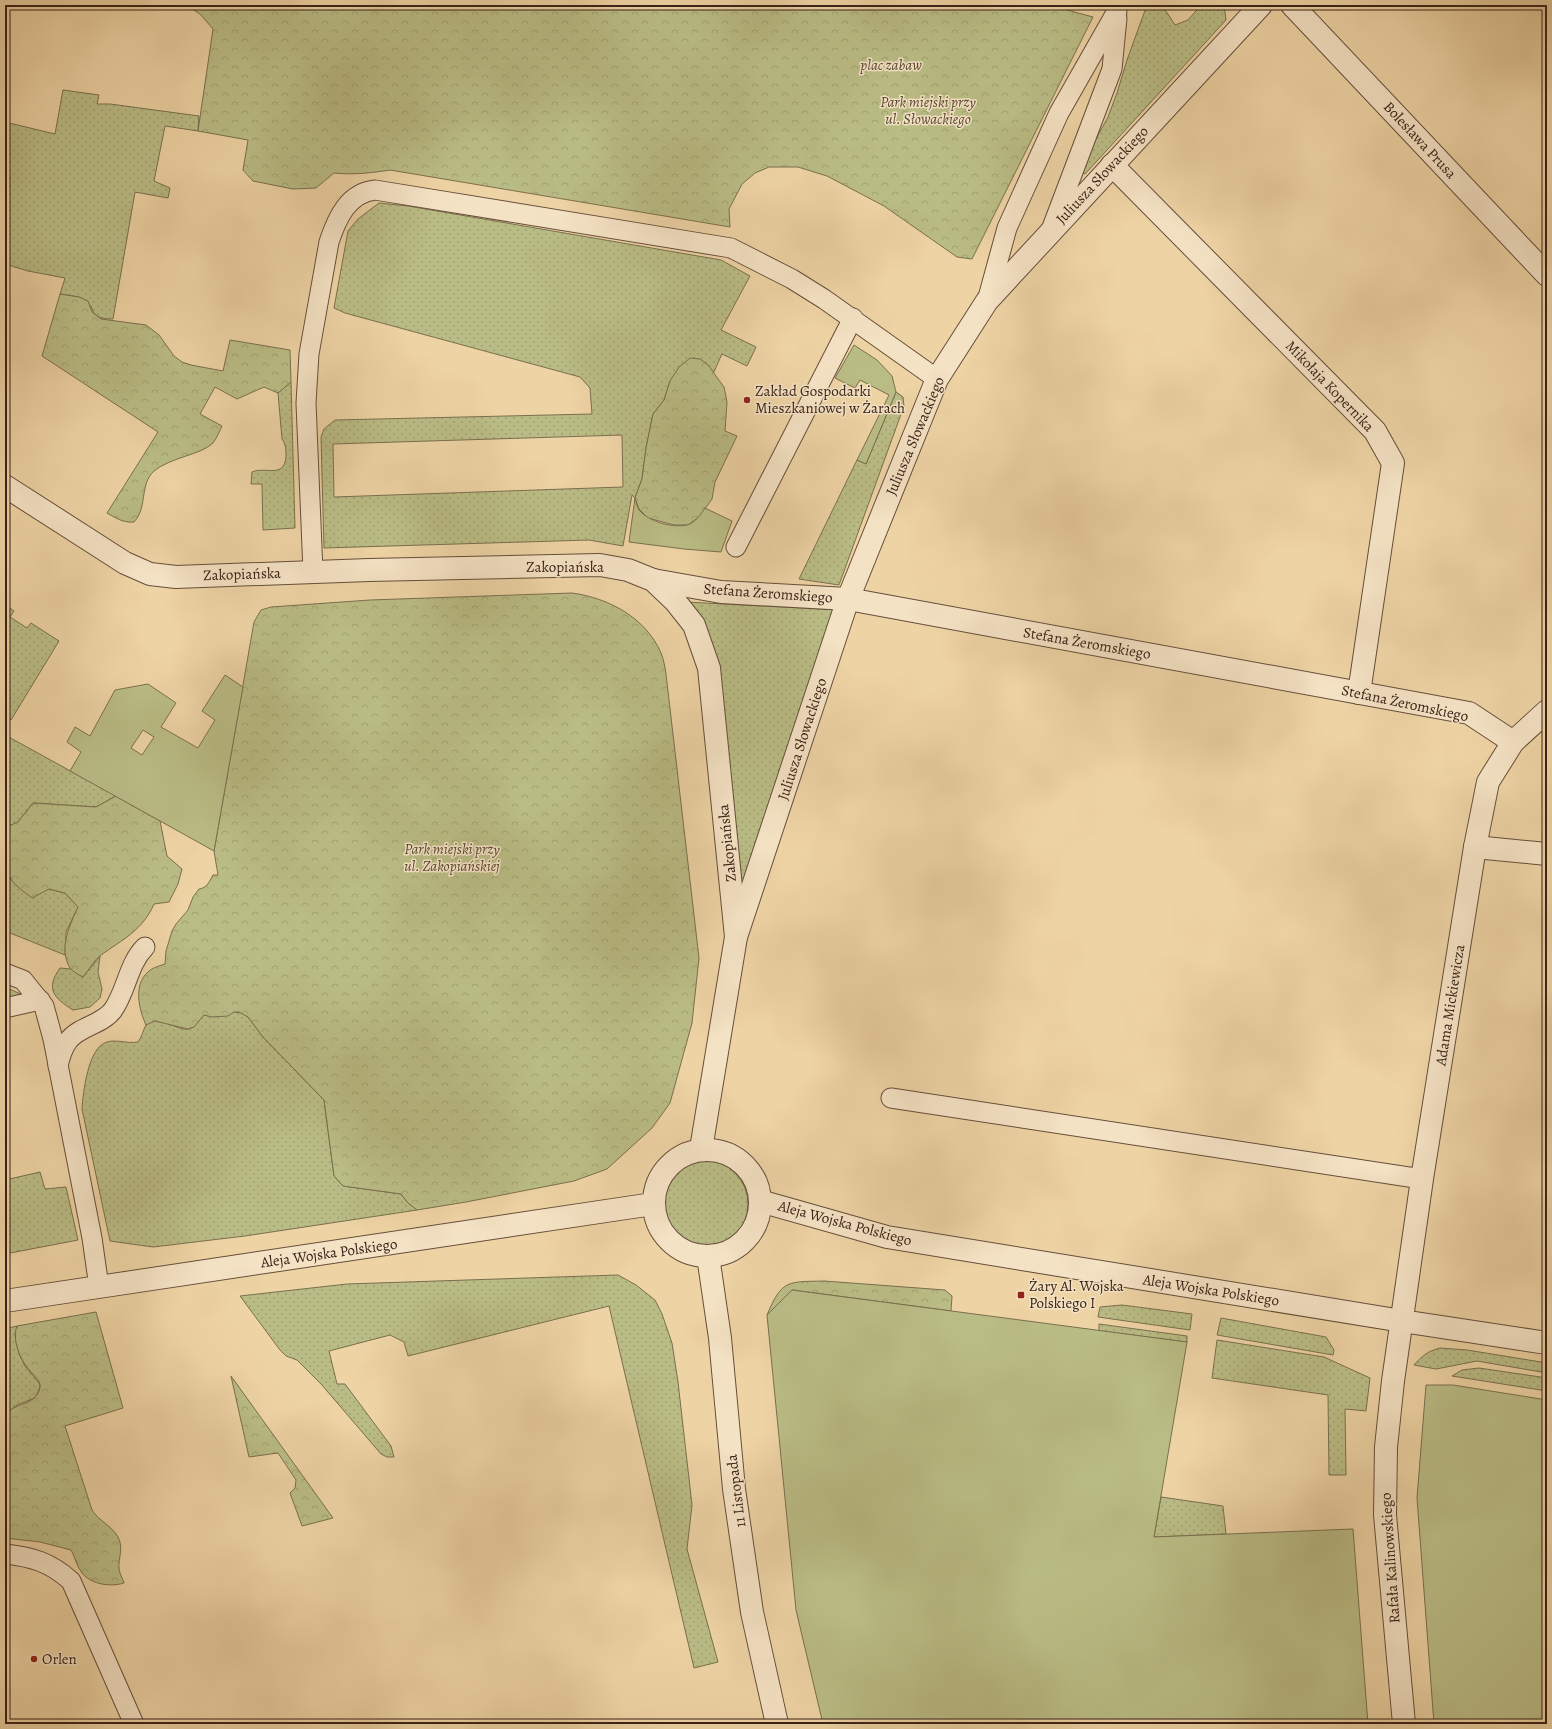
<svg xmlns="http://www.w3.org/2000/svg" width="1552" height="1729" viewBox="0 0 1552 1729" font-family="Alegreya,serif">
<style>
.grass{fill:url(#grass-dots);stroke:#7a6f4e;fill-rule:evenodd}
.forest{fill:url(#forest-crowns);stroke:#7a6f4e}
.garden{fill:#babc85;stroke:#7a6f4e;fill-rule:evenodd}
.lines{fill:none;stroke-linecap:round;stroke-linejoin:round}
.service-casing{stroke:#664e3b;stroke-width:21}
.minor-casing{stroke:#664e3b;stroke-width:24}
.tertiary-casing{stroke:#664e3b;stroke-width:24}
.service{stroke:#f4e2c4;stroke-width:19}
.minor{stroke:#f4e2c4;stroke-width:22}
.tertiary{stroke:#f4e2c4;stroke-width:22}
.poi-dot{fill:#8f2418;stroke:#f4e2c4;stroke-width:1.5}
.labels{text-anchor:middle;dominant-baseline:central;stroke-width:3;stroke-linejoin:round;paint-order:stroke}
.park-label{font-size:15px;font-style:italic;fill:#594833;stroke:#f4e2c4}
.street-label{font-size:15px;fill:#392218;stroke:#f4e2c4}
.poi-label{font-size:15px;fill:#392218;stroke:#f4e2c4;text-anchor:start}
</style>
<defs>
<pattern id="grass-dots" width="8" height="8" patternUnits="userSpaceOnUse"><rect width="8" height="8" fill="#babc85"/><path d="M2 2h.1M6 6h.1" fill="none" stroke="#a1a172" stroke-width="1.8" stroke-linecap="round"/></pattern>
<pattern id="forest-crowns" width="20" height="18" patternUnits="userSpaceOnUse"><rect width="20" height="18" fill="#babc85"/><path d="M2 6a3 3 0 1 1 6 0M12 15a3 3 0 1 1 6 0" fill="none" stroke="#a1a172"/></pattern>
</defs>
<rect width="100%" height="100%" fill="#eed3a4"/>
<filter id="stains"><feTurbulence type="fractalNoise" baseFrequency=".005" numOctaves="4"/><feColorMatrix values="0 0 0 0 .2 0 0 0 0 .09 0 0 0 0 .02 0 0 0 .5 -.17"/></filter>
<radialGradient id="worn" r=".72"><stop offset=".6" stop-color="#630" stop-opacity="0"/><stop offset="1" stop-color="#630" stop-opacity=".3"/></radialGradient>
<g class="grass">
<path d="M1147,5h15l13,20 13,-5 13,-15h23l2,15 -141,154 -3,-1 8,-23 18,-33 9,-24 10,-33z"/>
<path d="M63,90l36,5 -2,9h13l89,12 -1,15 -33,-5 -11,55 16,7 -2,10 -33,-6 -22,127c-11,0 -19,-1 -22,-13l-12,-9 -19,-3 5,-16 -37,-7 -23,-7v-142l50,12z"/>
<path d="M379,203l29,3 313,54 29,16 -29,54 35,17 -9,19 -25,-12 -9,20 -43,7 -6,19 -11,14 -7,34 -4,31 -7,19 -3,-3 -9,51 -34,-6 -265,8 -3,-111 3,-8 11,-9 257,-6 -2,-26 -10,-11 -235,-64 -11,-5 14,-77 10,-12zM622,435l1,52 -289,10 -1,-53z"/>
<path d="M291,382l4,146 -32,2 -1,-46h-11l1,-12c13,-6 32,7 34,-15 0,-7 0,-13 -4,-18l-4,-46z"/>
<path d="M896,392l7,5 1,9 -65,179 -40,-6 58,-119 9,4z"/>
<path d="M686,602l153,8 -97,296z"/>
<path d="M5,605l9,6 -4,6 17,11 4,-5 28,18 -48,79 -6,-4z"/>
<path d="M5,735l111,61 -20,11 -63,-4 -15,19 -11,5 -2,8z"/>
<path d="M5,854l6,26 54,13 13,14 -12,25 -1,23 -60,-24z"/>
<path d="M100,956l-2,16 4,17 -2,9 -10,9 -17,3c-19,-12 -28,-21 -13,-42l11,1 12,8z"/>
<path d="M5,987l20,9 -20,4z"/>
<path d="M234,1012l8,1 6,4 15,20 61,63 10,76 9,10 58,8 7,9 9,7 -172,26 -92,11 -43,-6 -28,-132c1,-16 6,-62 25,-67 10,-3 20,2 31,0 4,-5 5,-12 8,-17 12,-16 34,12 47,2 4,-3 7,-9 10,-12 11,2 22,2 31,-3z"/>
<circle cx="704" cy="1204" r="44"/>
<path d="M40,1172l5,17 21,-2 12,53 -73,14v-74z"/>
<path d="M618,1275l18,10 19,15 7,14 10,29 6,39 14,123 -5,44 31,113 -24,6 -85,-362 -201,50 -4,-14 -14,-7 -61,16 8,33h8l46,62 3,11h-7l-6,-3 -60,-70 -24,-24 -11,-4 -6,-6 -40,-54 107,-12z"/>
<path d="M1122,1305l70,9 -2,16 -92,-13 2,-10z"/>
<path d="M1221,1318l105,19 8,13 -1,5 -116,-20z"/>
<path d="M1099,1324l88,12v6l-88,-11z"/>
<path d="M17,1326l-2,9 5,21 5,10 15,18v4l-5,10 -18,7 -12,10v-86z"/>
<path d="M1217,1340l107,17 46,21 -4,33 -21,-2 1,66h-17l-1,-80 -116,-17z"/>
<path d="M1440,1348l27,2 80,13v10l-70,-12 -41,8 -22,-4c8,-9 14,-14 26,-17z"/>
<path d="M1479,1368l68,10v13l-95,-15 10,-6z"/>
<path d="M1161,1497l62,9 3,28 -72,3z"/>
</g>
<g class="forest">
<path d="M186,5h863l44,12 -121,242 -15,-2 -73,-51 -57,-30 -29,-9h-29l-14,6 -13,11 -13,25 1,18 -340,-57c-19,3 -37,5 -56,3l-18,15 -23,1 -40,-8 -10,-11 5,-30 -50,-9 15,-102 -13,-15z"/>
<path d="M60,294l19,3 9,4 4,11 9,7 45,6 13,10 15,21 8,6 9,3 32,6 7,-31 60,10 1,32 -13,11 -14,-6 -27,12 -22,-12 -15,27 22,12c-3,6 -5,12 -9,17 -12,12 -42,14 -59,28 -15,14 -6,36 -20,51 -11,1 -18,-4 -27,-9l51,-81 -116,-76z"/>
<path d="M690,358l10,1 8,6 16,22 3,15 -2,29 12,5 -22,46 -3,17 -12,17 -12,9h-14l-26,-7 -9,-9 -4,-11 7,-19 4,-31 7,-34 11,-14 6,-19 9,-14z"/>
<path d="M572,593c37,5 74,25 89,60 3,7 4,15 5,21l33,284 -7,65 -22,80 -18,25 -45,41 -33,12 -108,21 -49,8 -9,-7 -7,-9 -58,-8 -9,-10 -10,-76 -61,-63 -15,-20 -9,-5h-5l-6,4 -16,1 -8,-2 -10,12 -6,2 -33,-8 -9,4c-7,-15 -13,-40 2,-53 5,-5 12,-6 17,-8l1,-13 6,-20 4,-7 12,-14 5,-13 6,-8c8,-1 10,-7 14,-14h5l-4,-24 40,-229 7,-12 10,-3 99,-7z"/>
<path d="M116,796l44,25 7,35 15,13 -4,15 -9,18 -15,2c-11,26 -32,36 -53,51 -7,5 -12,15 -18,22 -4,-2 -10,-5 -13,-9 -12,-20 0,-43 8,-61l-13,-14 -16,-4 -17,9c-6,-5 -17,-12 -21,-19 -7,-15 -8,-37 -4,-52l11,-5 15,-19 63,4z"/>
<path d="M824,1281l121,9 7,6 -1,15 -159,-21 -25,25c15,-36 21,-33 57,-34z"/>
<path d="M96,1312l27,96 -58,18 27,84c7,11 20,16 26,27 6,11 0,22 1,31 0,5 4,11 5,15 -13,4 -32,2 -42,-10 -5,-6 -7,-16 -11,-23l-31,-8 -35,-4v-123c9,-11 20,-9 29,-17 3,-2 7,-9 6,-14 -2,-6 -10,-12 -13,-17 -8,-10 -15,-29 -10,-41z"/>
<path d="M231,1376l102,142 -31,8 -12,-33 5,-5 1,-8 -18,-27 -29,4z"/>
</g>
<g class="garden">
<path d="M854,345l23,15 15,16 4,16 -30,72 -9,-4 32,-65 -29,-15 -5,8 -20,-10z"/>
<path d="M635,498c1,4 2,9 4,12 10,12 33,18 48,15 8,-2 14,-11 18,-17l27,13 -11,31 -37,-3 -55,-7z"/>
<path d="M225,675l18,12 -29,164 -144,-80 11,-19 -14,-10 8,-15 15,9 25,-46 33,-6 28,19 -15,24 37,21 17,-28 -13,-9zM143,730l11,7 -12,18 -11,-7z"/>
<path d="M792,1290l395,52 -33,195 199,-8 15,195h-545l-27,-114 -29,-295z"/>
<path d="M1426,1385h27l94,15v324h-113l-17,-226z"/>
</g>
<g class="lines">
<g class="service-casing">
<g id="service">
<path d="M1051,230l61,-161 5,-51"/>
<path d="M987,301l20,-73 52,-115 58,-102"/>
<path d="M736,547l117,-229"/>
<path d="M313,572l-7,-169 3,-49 20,-112c8,-24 19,-49 46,-52l356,58 61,31 32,20 113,80"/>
<path d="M5,973l18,7 21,26 9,33 39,199 7,49"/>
<path d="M5,1008l35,-8"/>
<path d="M58,1066c2,-9 5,-18 10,-25 11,-15 34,-16 45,-31 14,-20 15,-46 32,-63"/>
<path d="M891,1098l531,81"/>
<path d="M5,1554c27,3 45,8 66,27l63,143"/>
</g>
</g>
<g class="minor-casing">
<g id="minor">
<path d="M1292,5l255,270"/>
<path d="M1112,165l263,266 18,32 -34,230"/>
<path d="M653,580l68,12 127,7 621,114 44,29"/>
<path d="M1475,847l72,7"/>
<path d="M736,937l112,-338 89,-220 50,-78 274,-296"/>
<path d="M1404,1724l-19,-209 1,-68 7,-66 29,-202 53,-332 13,-65 25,-40 34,-31"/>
</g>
</g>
<g class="tertiary-casing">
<g id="tertiary">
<path d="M5,486l120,77 25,11 26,3 193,-7 231,-5 28,5 25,10 22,21 19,24 15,43 27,269 -35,212"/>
<circle cx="707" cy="1203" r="53"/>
<path d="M760,1201l127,36 515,84 145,22"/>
<path d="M708,1256l12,82 14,151 18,123 25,112"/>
<path d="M5,1301l648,-97"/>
</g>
</g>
<use href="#service" class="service"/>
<use href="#minor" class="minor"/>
<use href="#tertiary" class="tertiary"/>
</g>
<g class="poi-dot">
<circle cx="747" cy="400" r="4"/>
<rect x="1017" y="1291" width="8" height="8" rx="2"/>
<circle cx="34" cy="1659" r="4"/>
</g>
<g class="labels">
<g class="park-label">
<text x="891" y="65">plac zabaw</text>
<text x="928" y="102">Park miejski przy<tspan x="928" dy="17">ul. Słowackiego</tspan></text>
<text x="452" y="849">Park miejski przy<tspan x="452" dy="17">ul. Zakopiańskiej</tspan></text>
</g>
<g class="street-label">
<text transform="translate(1420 140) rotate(47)">Bolesława Prusa</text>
<text transform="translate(1102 175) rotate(-47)">Juliusza Słowackiego</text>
<text transform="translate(1330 386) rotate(46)">Mikołaja Kopernika</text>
<text transform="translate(915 436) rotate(-67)">Juliusza Słowackiego</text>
<text x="565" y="567">Zakopiańska</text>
<text transform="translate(242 574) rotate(-2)">Zakopiańska</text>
<text transform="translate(768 593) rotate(4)">Stefana Żeromskiego</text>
<text transform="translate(1087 643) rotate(10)">Stefana Żeromskiego</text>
<text transform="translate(1405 703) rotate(12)">Stefana Żeromskiego</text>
<text transform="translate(802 739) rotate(-72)">Juliusza Słowackiego</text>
<text transform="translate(727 843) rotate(-96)">Zakopiańska</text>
<text transform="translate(1450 1005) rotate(-81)">Adama Mickiewicza</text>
<text transform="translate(845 1223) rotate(15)">Aleja Wojska Polskiego</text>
<text transform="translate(329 1253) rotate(-8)">Aleja Wojska Polskiego</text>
<text transform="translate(1211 1290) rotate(9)">Aleja Wojska Polskiego</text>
<text transform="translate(736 1491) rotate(-97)">11 Listopada</text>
<text transform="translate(1390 1558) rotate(-94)">Rafała Kalinowskiego</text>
</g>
<g class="poi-label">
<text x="755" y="391">Zakład Gospodarki<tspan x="755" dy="17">Mieszkaniowej w Żarach</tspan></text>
<text x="1029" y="1286">Żary Al. Wojska<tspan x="1029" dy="17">Polskiego I</tspan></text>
<text x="42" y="1659">Orlen</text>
</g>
</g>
<rect width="1552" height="1729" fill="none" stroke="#eed3a4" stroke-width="20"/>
<rect x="6" y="6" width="1540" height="1717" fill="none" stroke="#392218" stroke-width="2"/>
<rect x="10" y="10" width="1532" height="1709" fill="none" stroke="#392218"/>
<rect width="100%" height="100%" filter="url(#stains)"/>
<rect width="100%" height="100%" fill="url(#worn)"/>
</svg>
